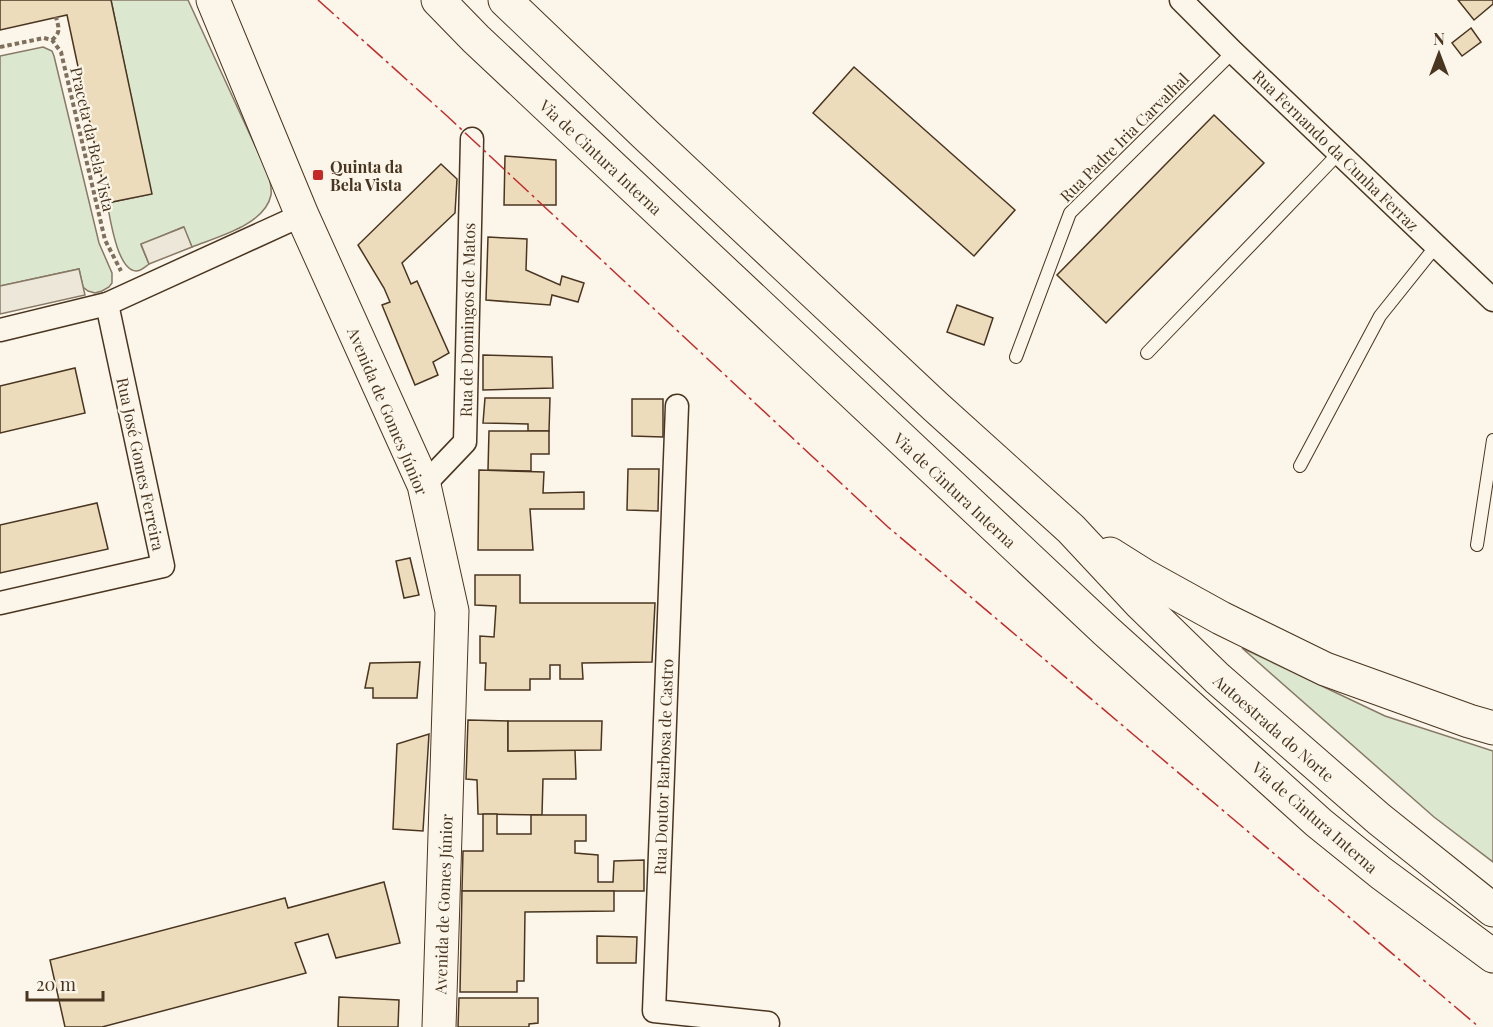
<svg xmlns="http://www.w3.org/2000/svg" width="1493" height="1027" viewBox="0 0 1493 1027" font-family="'Playfair Display',serif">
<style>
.green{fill:#dce7d0;stroke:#887966;stroke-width:1.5}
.parking{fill:#ede7d9;stroke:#887966;stroke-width:1.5}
.building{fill:#ecdcbc;stroke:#4a3520;stroke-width:1.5}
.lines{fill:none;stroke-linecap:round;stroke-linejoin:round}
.service-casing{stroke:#4a3520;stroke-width:14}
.minor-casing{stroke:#4a3520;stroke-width:25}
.secondary-casing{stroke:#4a3520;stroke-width:35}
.motorway-casing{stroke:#4a3520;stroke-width:35}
.path{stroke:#7f6f5c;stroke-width:4;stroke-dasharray:4.5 3;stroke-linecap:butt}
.service{stroke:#fbf6e9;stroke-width:12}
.minor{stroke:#fbf6e9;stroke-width:22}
.secondary{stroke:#fbf6e9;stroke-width:33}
.motorway{stroke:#fbf6e9;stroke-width:33}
.power{stroke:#c62828;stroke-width:1.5;stroke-dasharray:21 4.5 3 4.5;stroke-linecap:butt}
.poi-dot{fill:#c62828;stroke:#fbf6e9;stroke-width:2}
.labels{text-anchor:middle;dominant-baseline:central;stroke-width:4.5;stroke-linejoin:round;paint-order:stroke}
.street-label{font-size:16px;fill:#4a3520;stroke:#fbf6e9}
.poi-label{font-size:16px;font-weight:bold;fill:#4a3520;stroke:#fbf6e9;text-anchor:start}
</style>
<rect width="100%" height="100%" fill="#fbf6e9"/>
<g class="green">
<path d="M111,0h77l81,176c1,6 3,13 2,19 -6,30 -54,42 -79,52l-9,-20 -42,18 8,19c-4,3 -8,7 -13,7 -19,-1 -26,-54 -29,-68l44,-9z"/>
<path d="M43,47l9,4 2,5 45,187 13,30v10l-3,4 -7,4 -7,2 -7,-2 -5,-4 -4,-18 -79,17v-230z"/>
<path d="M1242,648l143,68 108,35v111l-59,-45z"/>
</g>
<g class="parking">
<path d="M184,227l8,20 -43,17 -8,-20z"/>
<path d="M79,269l6,26 -85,19v-28z"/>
</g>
<g class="building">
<path d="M0,0h111l41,194 -45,9 -40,-188 -67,15z"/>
<path d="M1458,0h35v4l-19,16z"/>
<path d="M1471,28l10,14 -19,14 -10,-13z"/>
<path d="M854,67l161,143 -41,46 -161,-143z"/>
<path d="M1214,115l50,48 -158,160 -49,-48z"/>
<path d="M505,156l51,4v45h-52z"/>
<path d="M441,164l16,15 -2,34 -53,50 9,21 6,-3 32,72 -16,9 5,13 -23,10 -33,-80 8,-3 -6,-14 -26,-43z"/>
<path d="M488,237l39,2 -1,31 34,15 2,-9 22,7 -6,19 -26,-7 -2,10 -64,-5z"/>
<path d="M957,305l36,13 -9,27 -37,-13z"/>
<path d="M483,355l69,2 1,31 -70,2z"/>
<path d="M75,368l10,45 -85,20v-47z"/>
<path d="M485,398h65l-1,33h-21v-7l-45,-1z"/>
<path d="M632,399h31v38l-31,-1z"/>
<path d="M489,431h60v23h-18v17l-43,-1z"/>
<path d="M628,469h31l-1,42 -31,-1z"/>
<path d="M479,470l65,2 -1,21 41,-1v17h-54l3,41h-55z"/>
<path d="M97,503l11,46 -108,24v-48z"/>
<path d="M410,558l9,37 -15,3 -8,-37z"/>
<path d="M475,575h45v28h135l-3,59 -70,1 1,16h-23v-14h-10v14h-20v11h-45l1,-27h-6v-27l14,1 2,-31 -21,-1z"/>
<path d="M420,662l-3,36h-44v-10h-8l5,-25z"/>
<path d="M468,720l40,1v30l67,-1 1,29h-33l-1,36 -64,-1 -1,-34 -11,-1z"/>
<path d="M508,721h94l-1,29 -93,1z"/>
<path d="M429,734l-6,97 -30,-2 4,-85z"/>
<path d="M483,814h14v20h34v-19h55v26h-11v12l23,2v27h15l1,-21 30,-1v31h-182l1,-40h20z"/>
<path d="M384,882l16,61 -64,15 -8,-24 -33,9 11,30 -204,54h-37l-15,-67 235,-62 3,10z"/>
<path d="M462,891h152v20l-89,1 -1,69h-7v11h-57z"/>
<path d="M597,936l40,1 -1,26h-39z"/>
<path d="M339,997l60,3 -1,27h-60z"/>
<path d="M459,998h79v25l-9,1v3h-71z"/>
</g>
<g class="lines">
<g class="service-casing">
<g id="service">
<path d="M1147,353l192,-200"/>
<path d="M1016,357l54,-144 163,-161"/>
<path d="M1300,466l80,-150 56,-70"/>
<path d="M1477,545l16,-105"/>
</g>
</g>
<g class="minor-casing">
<g id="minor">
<path d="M1181,0l52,52 260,248"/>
<path d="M0,330l107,-26 195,-89"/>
<path d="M677,406l-23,605 114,12 -1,4"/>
<path d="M424,485l41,-43 7,-303"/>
<path d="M0,603l163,-37 -56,-262"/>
</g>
</g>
<g class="secondary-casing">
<path id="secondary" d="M213,0l89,215 122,270 28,126 -13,416"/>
</g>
<g class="motorway-casing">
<g id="motorway">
<path d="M438,0l38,39 630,592 213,192 62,50 112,83"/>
<path d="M505,0l141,135 290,272 135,122 70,75 76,74 162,141 114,91"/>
<path d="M1110,554l35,22 76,42 104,51 144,52 24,7"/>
</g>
</g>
<g class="path">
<path d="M52,40c9,-8 7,-11 4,-23"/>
<path d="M0,47l44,-9 8,2 9,12 44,188 16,31"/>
</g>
<use href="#service" class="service"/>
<use href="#minor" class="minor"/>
<use href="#secondary" class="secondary"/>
<use href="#motorway" class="motorway"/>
<path class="power" d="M318,0l128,115 442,412 591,500"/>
</g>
<rect class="poi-dot" x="312" y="169" width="12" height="12" rx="3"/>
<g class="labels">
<g class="street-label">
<text transform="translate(1124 137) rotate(-45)">Rua Padre Iria Carvalhal</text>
<text transform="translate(93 139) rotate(77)">Praceta da Bela Vista</text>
<text transform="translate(1336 150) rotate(44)">Rua Fernando da Cunha Ferraz</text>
<text transform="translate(601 157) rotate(43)">Via de Cintura Interna</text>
<text transform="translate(467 320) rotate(-89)">Rua de Domingos de Matos</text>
<text transform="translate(388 411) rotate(67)">Avenida de Gomes Júnior</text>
<text transform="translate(141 464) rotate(78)">Rua José Gomes Ferreira</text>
<text transform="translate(955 490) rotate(43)">Via de Cintura Interna</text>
<text transform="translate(1274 728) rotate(41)">Autoestrada do Norte</text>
<text transform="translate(663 767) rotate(-88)">Rua Doutor Barbosa de Castro</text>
<text transform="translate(1315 817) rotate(41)">Via de Cintura Interna</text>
<text transform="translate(443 904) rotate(-88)">Avenida de Gomes Júnior</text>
</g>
<g class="poi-label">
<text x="330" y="166">Quinta da<tspan x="330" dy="18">Bela Vista</tspan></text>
</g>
</g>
<g transform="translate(1439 54)" stroke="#fbf6e9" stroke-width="4.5" paint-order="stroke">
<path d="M0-4.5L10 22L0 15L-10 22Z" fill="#4a3520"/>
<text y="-9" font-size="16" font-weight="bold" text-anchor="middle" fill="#4a3520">N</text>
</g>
<path d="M27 991v9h76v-9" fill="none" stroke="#4a3520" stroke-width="3"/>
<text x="36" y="991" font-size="18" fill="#4a3520" stroke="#fbf6e9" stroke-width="4.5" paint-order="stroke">20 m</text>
</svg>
